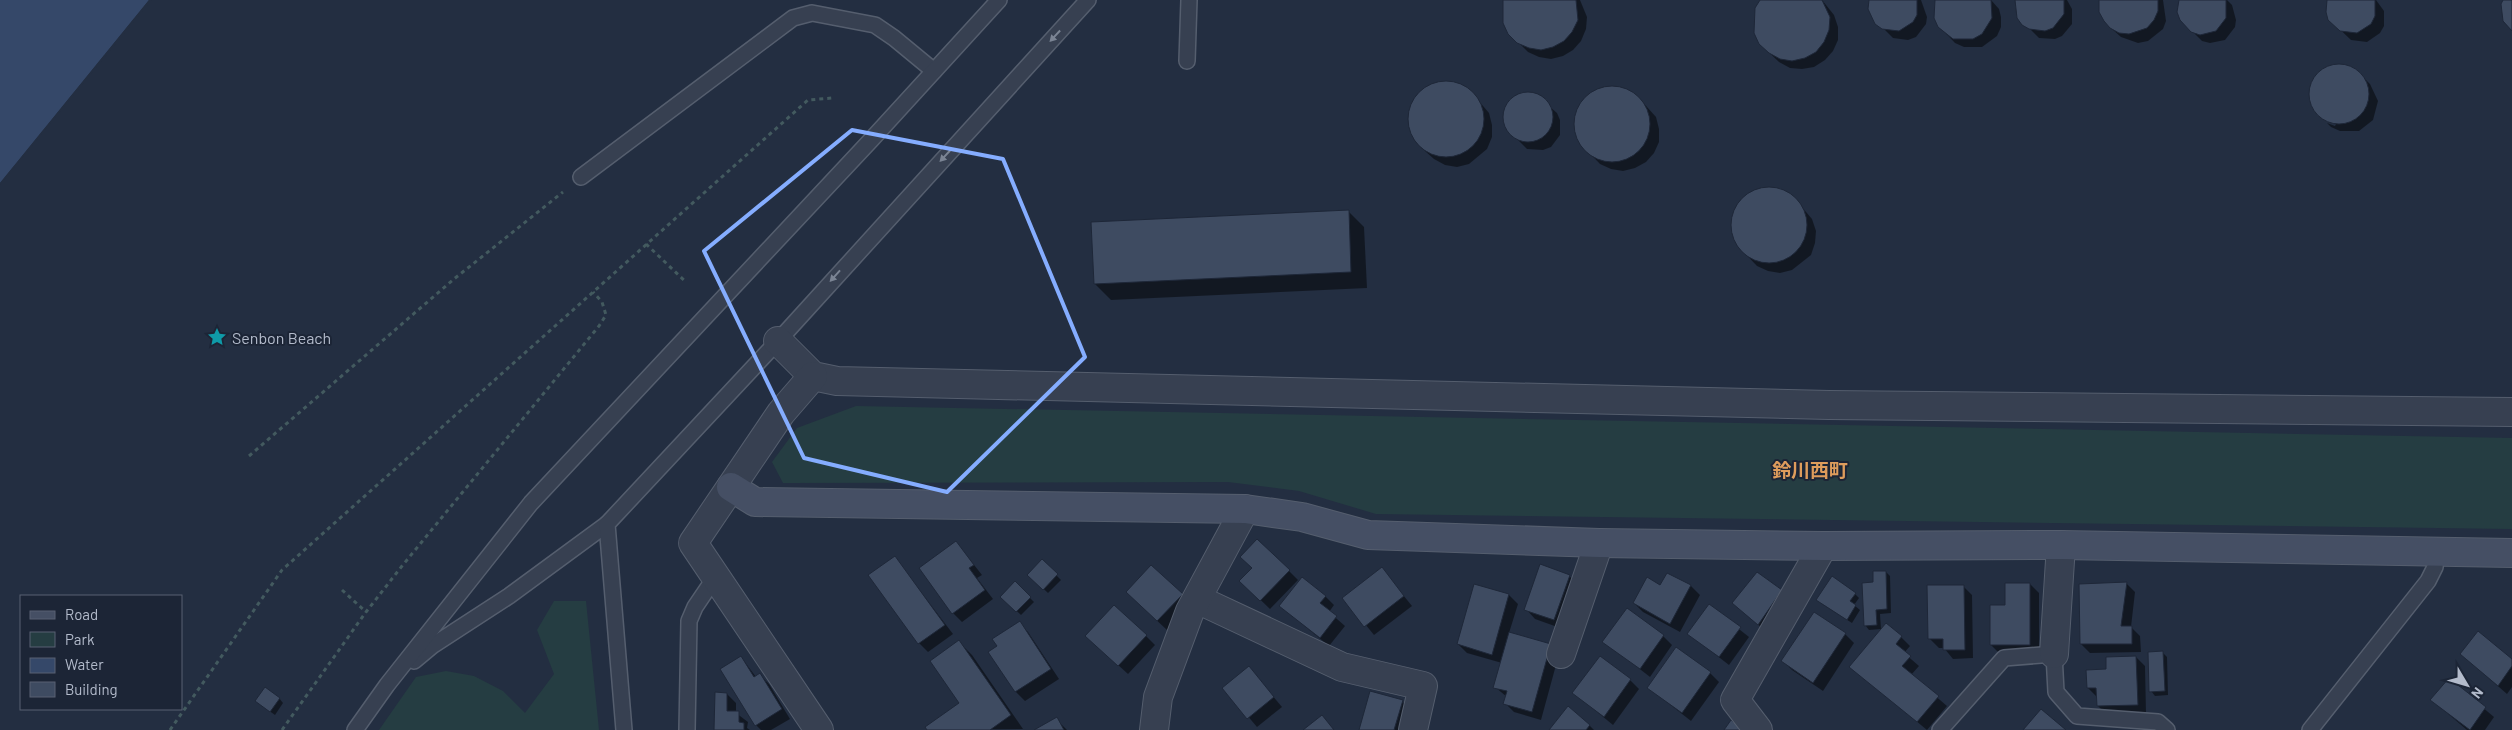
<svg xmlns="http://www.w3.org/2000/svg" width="2512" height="730" viewBox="0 0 2512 730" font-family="Barlow,'Noto Sans JP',sans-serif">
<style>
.green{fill:#253d42}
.water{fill:#354869}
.pier{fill:#232e41}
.shadow{fill:#0007}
.building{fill:#3e4b61;stroke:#1e2738}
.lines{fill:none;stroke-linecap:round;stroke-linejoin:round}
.lane-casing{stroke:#555e6e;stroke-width:18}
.street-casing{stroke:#555e6e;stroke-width:30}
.secondary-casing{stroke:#555e6e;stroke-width:30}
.path{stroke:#435a5f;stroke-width:3;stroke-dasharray:4 4;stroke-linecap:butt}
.lane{stroke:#374051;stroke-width:15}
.street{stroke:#374051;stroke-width:28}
.secondary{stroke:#454f64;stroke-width:28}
.oneway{fill:#7b8494}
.marked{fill:none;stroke:#85adff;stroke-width:4;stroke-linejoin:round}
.labels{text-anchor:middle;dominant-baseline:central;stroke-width:4;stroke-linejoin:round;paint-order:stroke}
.poi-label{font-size:16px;fill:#b3bbcb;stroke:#1c2536;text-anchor:start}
.quarter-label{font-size:19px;font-weight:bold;fill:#de9c5c;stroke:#1c2536}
</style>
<rect width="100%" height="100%" fill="#232e41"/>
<g class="green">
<path d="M856,406l1656,32v91l-1136,-15 -77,-23 -71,-9 -445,1 -11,-21 25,-34z"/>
<path d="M554,601h32l13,129h-220l37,-53 30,-6 28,5 29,15 22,22 29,-39 -17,-44z"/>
</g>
<path class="water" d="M0,0h149l-149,183z"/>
<path class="pier" d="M149,0h3l-152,185v-2z"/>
<g class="shadow">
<path d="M1504,0h76l7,17 -1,12 -5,12 -8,9 -10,6 -12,3 -12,-2 -11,-5 -19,-19 -5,-11z"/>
<path d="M1761,0h61l12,15 4,12v13l-5,11 -8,9 -11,7 -12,2 -12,-1 -11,-6 -19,-18 -5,-11 1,-24z"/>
<path d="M1870,0h51l6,17 -1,7 -10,13 -8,3 -15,-2 -21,-21z"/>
<path d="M1937,0h54l8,9 2,8v10l-4,9 -15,11h-18l-9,-4 -16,-17z"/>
<path d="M2018,0h49l5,9v15l-10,12 -7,3 -16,-1 -21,-21 -2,-8z"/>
<path d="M2101,0h62l3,21 -3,8 -15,12 -10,2 -17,-6 -10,-9z"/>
<path d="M2181,0h46l5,5 4,15 -1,7 -10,13 -15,3 -8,-2 -21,-21z"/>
<path d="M2330,0h46l8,11v15l-4,7 -13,9 -16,-2 -22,-21z"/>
<path d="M2343,65l17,9 10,10 8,17 -5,19 -14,11h-19l-9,-4 -4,-4 8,3 1,-2 -14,-6 -7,-8 -5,-18 8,-17 7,-6z"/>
<path d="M1450,82l12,4 10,7 17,20 3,12v12l-5,12 -18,15 -12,3 -12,-2 -11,-6 -9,-8 -10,-10 -5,-11 -2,-12 8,-22 21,-13z"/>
<path d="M1616,86l12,4 10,7 18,20 3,12v13l-5,11 -8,9 -11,6 -12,3 -12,-2 -11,-5 -18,-19 -6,-11 -2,-12 3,-12 6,-10 9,-8 11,-5z"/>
<path d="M1520,94h15l22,19 3,7v15l-9,12 -8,3 -16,-1 -21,-21 -2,-8 3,-16z"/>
<path d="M1773,188l12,4 10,7 17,20 4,12 -1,12 -4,12 -19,15 -12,3 -12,-2 -11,-5 -18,-19 -6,-11 -2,-12 9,-22 20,-13z"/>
<path d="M1348,211l16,16 3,61 -256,12 -16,-16z"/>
<path d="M1258,540l40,40 -28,29 -29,-28 12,-13z"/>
<path d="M956,542l26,33 -5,3 16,21 -31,23 -9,-9z"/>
<path d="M895,558l58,76 -25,18 -9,-9z"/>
<path d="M1042,561l19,19 -13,13 -19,-18z"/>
<path d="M1382,569l30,37 -38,29 -30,-37z"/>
<path d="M1886,572l4,4 1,37 -11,1 1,15 -12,1 -4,-5 10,-41z"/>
<path d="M1668,574l23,12 9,9 -20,37 -37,-20 -9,-9 27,-17z"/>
<path d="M1757,574l24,17 -13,42 -25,-21z"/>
<path d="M1569,576l10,9 -16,44 -28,-10 -9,-10z"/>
<path d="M1015,583l19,19 -13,13 -19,-18z"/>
<path d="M2126,583l9,9 -4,35 9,9 1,16 -51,1 -9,-9z"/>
<path d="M2030,584l9,9v61h-39l-9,-9 16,-38z"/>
<path d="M1475,585l34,10 9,9 -9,29 50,21 -18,66 -27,-8 -9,-9 2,-6 -12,-10 7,-24 -35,-10 -9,-9z"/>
<path d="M1963,586l9,9 1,63 -20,1 -9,-11h-5l-9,-9z"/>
<path d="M1855,594l4,4 -5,7 6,5 -8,13 -30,-19z"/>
<path d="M1182,595l9,9 -24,26 -31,-29z"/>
<path d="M1325,596l9,9 -5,7 16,14 -16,20 -39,-32z"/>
<path d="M1710,606l39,31 -20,28 -40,-31z"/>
<path d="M1019,623l9,9 31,47 -34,22 -9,-9 -26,-40 9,-5z"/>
<path d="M1845,634l9,9 -31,48 -31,-21 -9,-9z"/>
<path d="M1146,636l9,9 -27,29 -32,-29z"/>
<path d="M1663,636l9,9 -22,32 -46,-36z"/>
<path d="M1901,637l9,9 -6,7 15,13 -8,9 36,31 -20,24 -76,-63z"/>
<path d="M959,642l13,13 51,74 -94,1 32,-26z"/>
<path d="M2163,653l4,4 1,38 -13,1 -4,-5z"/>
<path d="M2461,654l51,6v27l-5,7z"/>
<path d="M741,657l15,20 4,-2 9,9 21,35 -19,11h-10l-5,-5z"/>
<path d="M2136,657l9,9 1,47 -39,2 -9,-9 -1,-9 -9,-9 19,-18z"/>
<path d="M1249,668l33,39 -25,20 -33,-39z"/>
<path d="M1710,673l9,9 -28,39 -42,-33z"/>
<path d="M2449,679l45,38 -9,13h-18l-35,-30z"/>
<path d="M1630,680l9,9 -26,36 -39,-32z"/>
<path d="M727,694l9,9v10l12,9 -1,6 3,2h-35z"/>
<path d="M279,698l4,5 -8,12 -14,-10z"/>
<path d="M1402,701l9,10 -5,19h-46z"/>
<path d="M1568,708l22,18 4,4h-43z"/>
<path d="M1056,719l11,11h-31z"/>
</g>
<g class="building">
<path d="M1503,0h73l2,20 -6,12 -8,9 -11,6 -12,3 -12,-2 -12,-5 -9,-9 -5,-11z"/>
<path d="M1760,0h62l8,17 -1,13 -5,12 -8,10 -11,6 -13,3 -12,-2 -11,-6 -10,-9 -5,-11 1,-25z"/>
<path d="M1917,0v15l-4,7 -14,9 -17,-2 -7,-5 -7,-15 1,-9z"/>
<path d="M1935,0h56l1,18 -10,16 -9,5h-20l-15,-12 -4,-9z"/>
<path d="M2015,0h49v14l-11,14 -8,3 -16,-2 -7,-4 -5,-7z"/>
<path d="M2099,0h59v11l-4,9 -7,8 -18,6 -10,-1 -9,-5 -6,-7 -5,-9z"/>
<path d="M2179,0h47v18l-10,13 -16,4 -9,-3 -11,-12 -3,-8z"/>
<path d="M2327,0h48v16l-4,8 -14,9 -17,-2 -12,-11 -2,-8z"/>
<path d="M2503,0h9v31l-9,-10 -2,-17z"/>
<circle cx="2339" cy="94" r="30"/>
<circle cx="1446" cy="119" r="38"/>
<circle cx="1612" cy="124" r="38"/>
<circle cx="1528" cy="117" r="25"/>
<circle cx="1769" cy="225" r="38"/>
<path d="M1349,210l2,62 -257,12 -3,-62z"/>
<path d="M1257,539l33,31 -30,31 -21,-20 13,-13 -12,-11z"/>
<path d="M956,541l18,24 -5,3 16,22 -33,24 -33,-46z"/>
<path d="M895,556l50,69 -27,19 -50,-69z"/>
<path d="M1042,559l16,15 -15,16 -16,-15z"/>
<path d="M1540,564l30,11 -16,45 -30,-10z"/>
<path d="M1151,565l32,29 -26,27 -31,-29z"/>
<path d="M1382,567l22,29 -40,31 -22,-29z"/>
<path d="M1873,571h13l1,38 -11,1 1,15 -13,1 -2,-43 11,-1z"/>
<path d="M1757,572l25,18 -24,35 -26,-22z"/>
<path d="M1667,573l24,12 -21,39 -37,-21 14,-26 13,8z"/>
<path d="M1832,576l24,17 -6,8 6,4 -9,15 -31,-20z"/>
<path d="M1302,577l24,19 -6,7 17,13 -17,22 -41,-32z"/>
<path d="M1015,581l16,16 -15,15 -16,-15z"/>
<path d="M2127,582l-6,44h11v18h-52l-1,-60z"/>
<path d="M2005,583h25v62h-40v-40h15z"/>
<path d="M1474,584l35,10 -17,61 -35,-11z"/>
<path d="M1927,585h37l1,65h-22v-11h-15z"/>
<path d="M1709,604l32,23 -22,30 -32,-23z"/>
<path d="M1114,605l33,30 -29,31 -33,-30z"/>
<path d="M1627,608l37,27 -24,34 -38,-27z"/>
<path d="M1814,612l32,21 -33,50 -32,-22z"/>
<path d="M1020,621l31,48 -36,23 -27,-40 9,-6 -5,-7z"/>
<path d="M1886,623l16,13 -6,8 15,12 -9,10 37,30 -22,26 -68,-55z"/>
<path d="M2478,631l34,28v7l-14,20 -38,-32z"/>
<path d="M1509,632l42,12 -19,68 -29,-8 4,-13 -14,-3z"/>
<path d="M959,640l52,75 -21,15h-63l-2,-3 34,-24 -29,-42z"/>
<path d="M1676,647l35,25 -29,41 -35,-25z"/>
<path d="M2163,651l2,40 -16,1 -1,-40z"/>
<path d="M741,656l13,21 6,-4 22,36 -27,17 -35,-57z"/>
<path d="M1600,656l31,23 -27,38 -32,-24z"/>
<path d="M2136,656l2,49 -41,1 -1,-18h-9l-1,-18 20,-1v-12z"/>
<path d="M1249,666l25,31 -27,22 -25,-31z"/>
<path d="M2449,678l37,29 -16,23 -40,-30z"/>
<path d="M265,687l15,11 -10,14 -15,-11z"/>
<path d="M1370,691l33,9 -9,30h-35z"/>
<path d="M715,692l12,1v18h12v11l5,1v7h-30z"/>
<path d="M1568,706l22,19 -4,5h-37z"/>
<path d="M2041,709l25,21h-43z"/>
<path d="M1322,715l12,15h-31z"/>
<path d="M1057,717l7,13h-30z"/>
<path d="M1731,720l14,10h-21z"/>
</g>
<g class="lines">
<g class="lane-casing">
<g id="lane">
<path d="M1187,61l2,-61"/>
<path d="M581,177l212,-159 19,-5 63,12 19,13 40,33"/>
<path d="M414,661l18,-15 77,-50 98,-72"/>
<path d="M355,730l32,-45 144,-182 340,-363 128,-140"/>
<path d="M624,730l-17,-206 171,-183 310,-341"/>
<path d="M687,730l2,-109 6,-14 21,-31"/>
<path d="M1940,730l64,-72 50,-4 2,38 21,24 81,6 9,8"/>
<path d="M2310,730l118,-149 7,-14 2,-16"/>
</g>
</g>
<g class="street-casing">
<g id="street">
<path d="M778,341l35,35 24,5 992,24 683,7"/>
<path d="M813,376l-32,37 -88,130 126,187"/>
<path d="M1197,599l145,68 81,19 -10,44"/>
<path d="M1561,654l38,-111"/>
<path d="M2054,654l7,-109"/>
<path d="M1154,730l4,-33 32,-86 55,-102"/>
<path d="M1758,730l-23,-30 88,-154"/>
</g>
</g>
<g class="secondary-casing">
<path id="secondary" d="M731,487l24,15 490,7 57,8 66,18 59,2 172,6 224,3 238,-1 451,8"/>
</g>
<g class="path">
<path d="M646,244l40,38"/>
<path d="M249,456l205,-177 109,-87"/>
<path d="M342,590l24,22"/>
<path d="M170,730l112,-160 526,-470 24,-2"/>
<path d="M282,730l84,-118 36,-46 197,-240 7,-11 -4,-13 -9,-10"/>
</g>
<use href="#lane" class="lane"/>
<use href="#street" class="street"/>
<use href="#secondary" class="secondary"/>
</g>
<defs><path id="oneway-solid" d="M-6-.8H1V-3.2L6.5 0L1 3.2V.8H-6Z" transform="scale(1.25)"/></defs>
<g class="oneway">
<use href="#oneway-solid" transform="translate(1055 36) rotate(133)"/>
<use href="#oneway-solid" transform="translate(945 156) rotate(133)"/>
<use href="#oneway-solid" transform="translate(835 276) rotate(132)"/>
</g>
<path class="marked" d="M852,130l151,29 82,198 -138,135 -143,-34 -100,-207z"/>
<defs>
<g id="sight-bare" transform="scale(1.5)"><path d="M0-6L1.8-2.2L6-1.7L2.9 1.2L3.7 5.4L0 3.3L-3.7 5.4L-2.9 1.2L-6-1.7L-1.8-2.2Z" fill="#0f9aa8" stroke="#1c2536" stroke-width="2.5" paint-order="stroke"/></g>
</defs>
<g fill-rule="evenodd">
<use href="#sight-bare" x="217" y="337"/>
</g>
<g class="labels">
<g class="poi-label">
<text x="232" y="337">Senbon Beach</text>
</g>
<g class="quarter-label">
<text x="1810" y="469">鈴川西町</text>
</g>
</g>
<rect x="20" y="595" width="162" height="115" fill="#1c2536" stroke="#586172"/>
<rect x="30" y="611" width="25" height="8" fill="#454f64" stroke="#586172"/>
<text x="65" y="620" font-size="15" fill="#b3bbcb">Road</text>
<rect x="30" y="632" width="25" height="15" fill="#253d42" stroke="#586172"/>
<text x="65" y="645" font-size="15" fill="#b3bbcb">Park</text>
<rect x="30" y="658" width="25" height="15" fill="#354869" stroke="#586172"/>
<text x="65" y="670" font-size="15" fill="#b3bbcb">Water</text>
<rect x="30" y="682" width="25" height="15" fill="#3e4b61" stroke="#586172"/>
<text x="65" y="695" font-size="15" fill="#b3bbcb">Building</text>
<g transform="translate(2467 685) rotate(128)" stroke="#1c2536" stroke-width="4" paint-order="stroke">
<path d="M0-4L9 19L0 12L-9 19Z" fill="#b3bbcb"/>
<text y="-8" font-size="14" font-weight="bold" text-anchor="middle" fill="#b3bbcb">N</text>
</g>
</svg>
